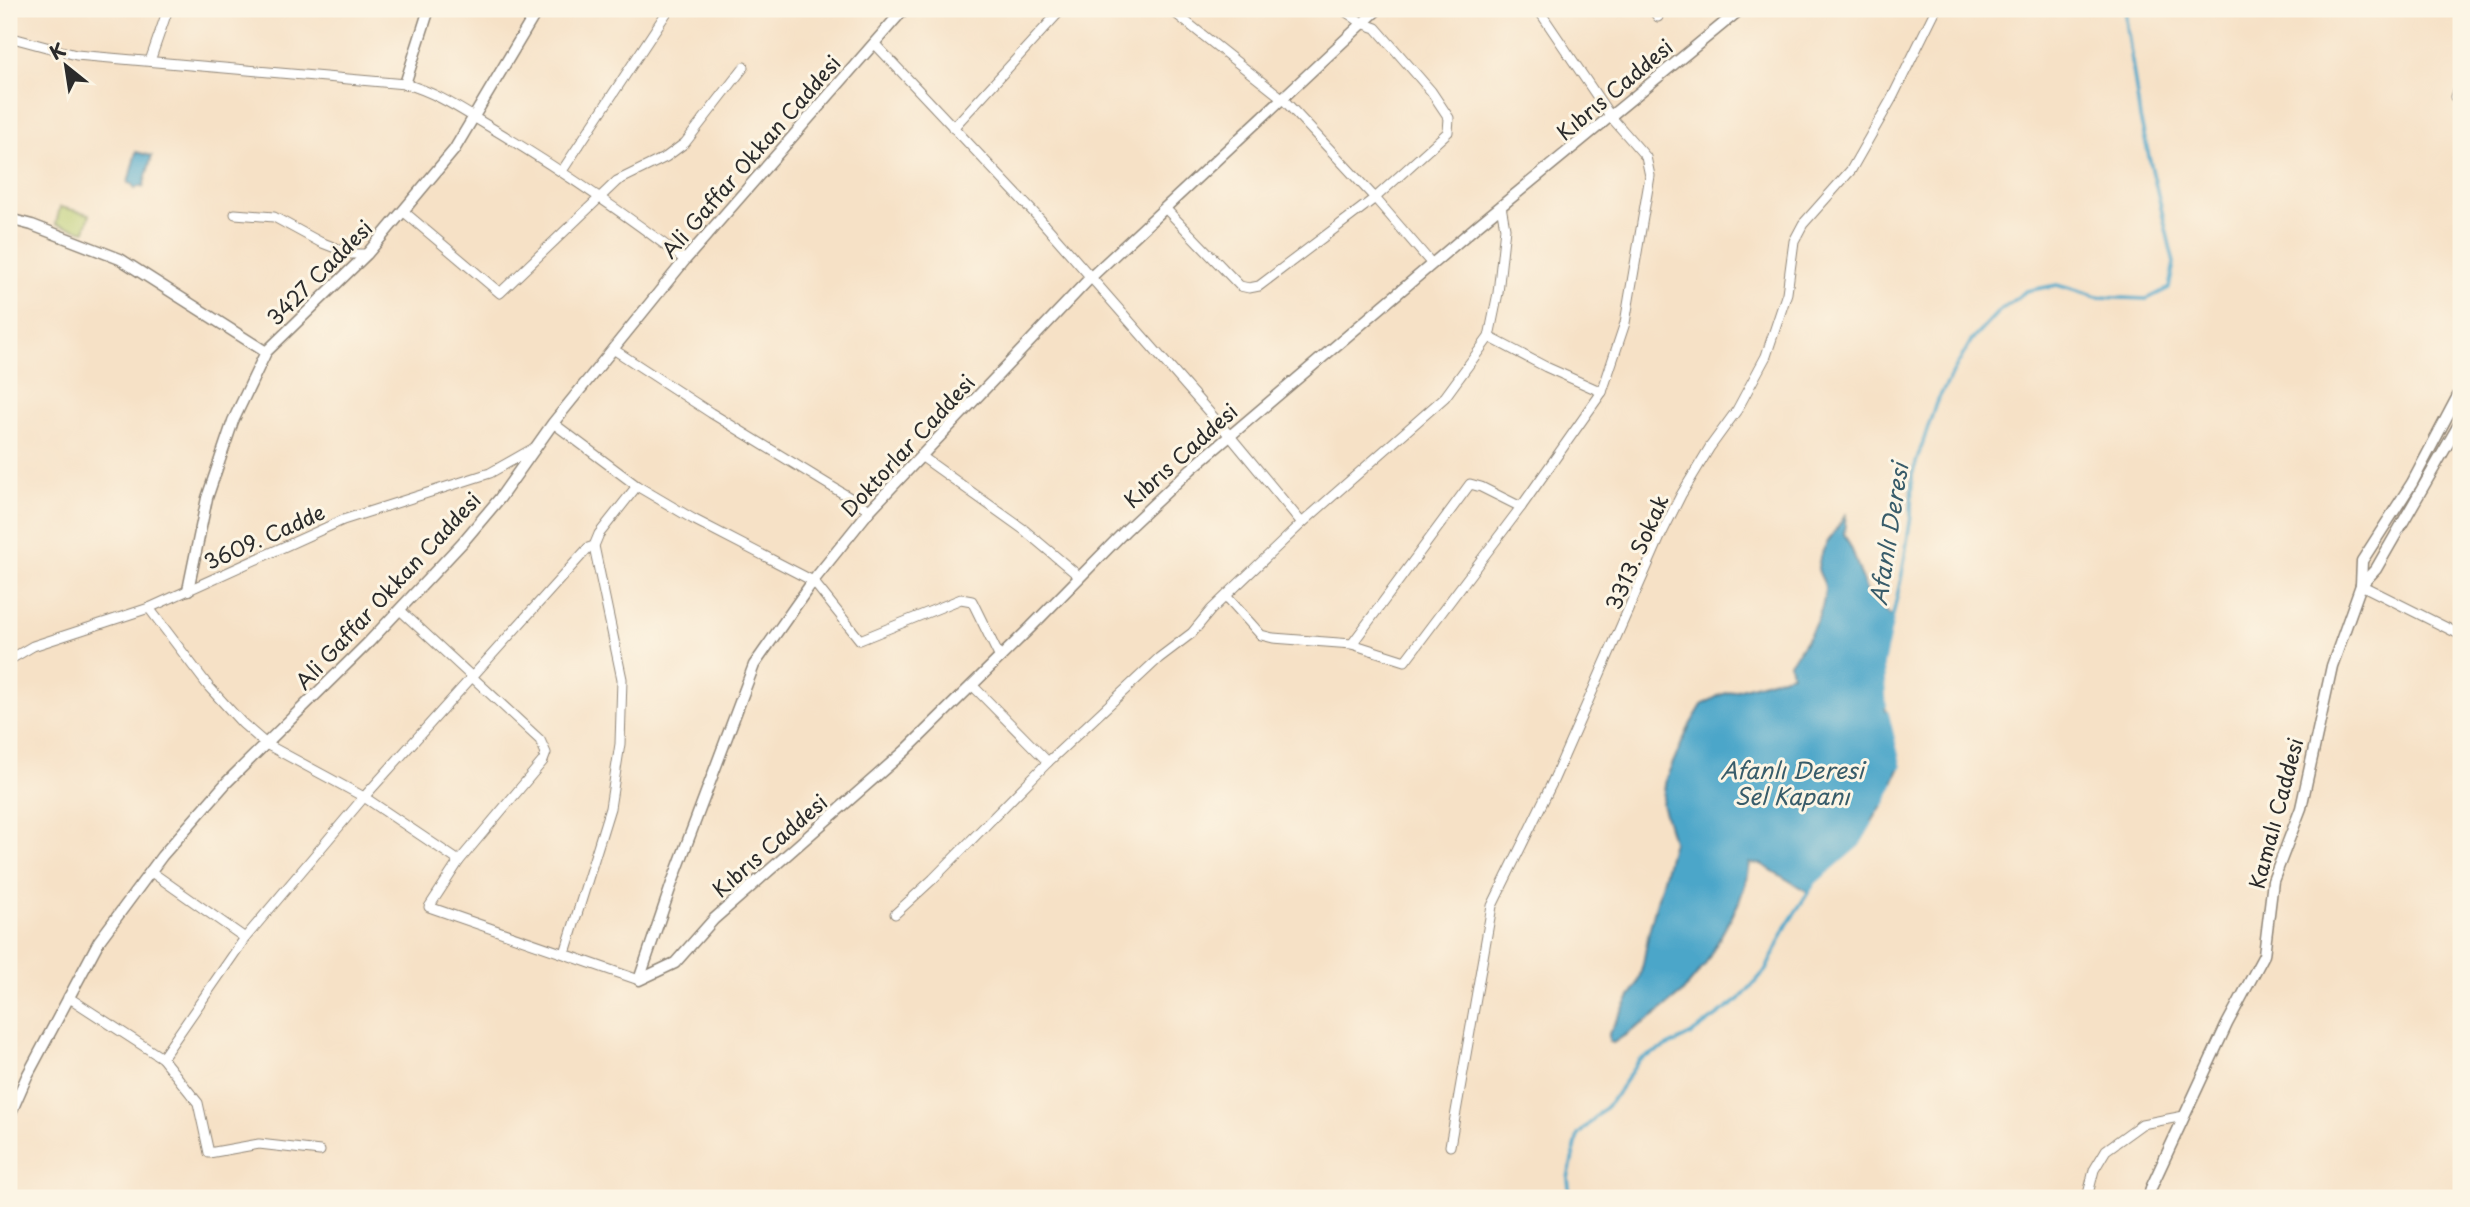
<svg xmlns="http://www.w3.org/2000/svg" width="2470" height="1207" viewBox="0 0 2470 1207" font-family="'Playpen Sans',sans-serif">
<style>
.green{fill:#b7ca6d;stroke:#717a4c;stroke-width:2}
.water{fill:#4ba6c9;stroke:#3b687a;stroke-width:2}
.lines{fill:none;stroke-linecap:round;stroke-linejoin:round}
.stream{stroke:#4ba6c9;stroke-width:3.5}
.minor-casing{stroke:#908678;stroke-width:11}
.tertiary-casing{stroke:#908678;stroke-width:13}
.minor{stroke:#fff;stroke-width:9}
.tertiary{stroke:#fff;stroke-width:10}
.labels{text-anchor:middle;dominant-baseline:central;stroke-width:6;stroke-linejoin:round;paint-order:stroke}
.street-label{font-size:21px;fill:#2b2b2b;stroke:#fcf5e5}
.water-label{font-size:23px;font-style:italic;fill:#385c6a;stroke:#fcf5e5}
</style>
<rect width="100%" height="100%" fill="#fcf5e5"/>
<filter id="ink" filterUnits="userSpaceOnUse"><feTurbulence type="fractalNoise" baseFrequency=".0143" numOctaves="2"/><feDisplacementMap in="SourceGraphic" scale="14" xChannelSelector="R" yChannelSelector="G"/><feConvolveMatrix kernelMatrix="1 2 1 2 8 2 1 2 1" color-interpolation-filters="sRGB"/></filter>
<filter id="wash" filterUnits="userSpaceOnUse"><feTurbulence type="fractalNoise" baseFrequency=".00686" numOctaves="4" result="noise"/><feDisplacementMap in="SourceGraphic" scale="28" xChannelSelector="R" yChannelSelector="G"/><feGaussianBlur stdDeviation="1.57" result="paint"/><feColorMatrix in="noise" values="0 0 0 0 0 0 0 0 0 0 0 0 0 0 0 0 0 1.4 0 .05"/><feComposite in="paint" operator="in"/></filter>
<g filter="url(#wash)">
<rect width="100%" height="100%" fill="#f6e1c6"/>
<path class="green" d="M60,207l30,7 -5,17 -29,-7z"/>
<g class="water">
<path d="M136,152l16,4 -9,31 -4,-1 -4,3 -3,-5 -4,-1z"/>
<path d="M1846,514l-2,20 8,16 15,43 25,24 -10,48 3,42 15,60 -15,33 -27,45 -43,37 -7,10 -47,-28 -12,-1 -4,22 -7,19 -33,61 -24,29 -27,22 -41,27 -4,-2v-8l29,-50 5,-19 6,-33 24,-90 -11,-37 4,-26 24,-53 12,-20 18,-10 72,-21 -2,-11c15,-20 35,-48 35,-75 0,-7 -7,-14 -7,-20 1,-19 19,-38 28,-54z"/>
</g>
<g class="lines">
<g class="stream">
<path d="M1885,706l-3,-41 20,-91 9,-58 1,-41 24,-72 35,-62 27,-29 28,-21 31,-6 40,12 50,2 22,-11 5,-25 -34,-145 -14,-99 1,-10"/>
<path d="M1887,713l13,54"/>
<path d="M1882,805l11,-22"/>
<path d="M1570,1198l-2,-20 10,-43 33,-33 28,-42 51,-25 49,-35 27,-30 21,-45 28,-43 43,-37 13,-22"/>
</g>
</g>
</g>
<g filter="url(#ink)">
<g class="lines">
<g class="minor-casing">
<g id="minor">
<path d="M1170,9l112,89 93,100 57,66"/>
<path d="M1652,9l6,8"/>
<path d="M9,37l67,18 329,29c31,8 58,27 85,43 68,41 133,85 195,133"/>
<path d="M874,43l164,174 192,219 72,87"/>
<path d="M150,61l18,-52"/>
<path d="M2455,97l6,-18"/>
<path d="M953,128l109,-119"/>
<path d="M562,171l107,-162"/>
<path d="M1165,208l75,78 9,2 10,-2 116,-88 73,-66 1,-14 -18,-27 -55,-63 -14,-5 -20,-14"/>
<path d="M403,211l97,82 117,-112 49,-24 19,-14 59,-76"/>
<path d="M235,214l39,3 46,25 31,12h16"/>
<path d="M1489,337l57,30 56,25"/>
<path d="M613,349l98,64 159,97"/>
<path d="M553,423l84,63 56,33 120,62 47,59 101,-41 11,2 28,57"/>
<path d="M921,456l102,73 57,48"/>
<path d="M2361,585l100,50"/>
<path d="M1227,597l34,38 12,3 79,6 53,17 116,-154 81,-115 23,-69 25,-147 -4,-19 -35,-40 -73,-108"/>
<path d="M149,608l60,79 33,36 24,21 98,53 95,64"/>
<path d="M400,610l140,130 6,13 -3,8 -84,100 -30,46 210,73"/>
<path d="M1352,644l118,-160 11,3 40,20"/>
<path d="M9,660l24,-14 116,-38 194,-88 147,-47 44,-25"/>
<path d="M972,685l76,77"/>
<path d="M150,871l95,67"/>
<path d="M895,914l38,-35 115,-117 111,-104 33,-25 19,-23 91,-87 143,-126 44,-60 9,-44 7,-65 -4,-22"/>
<path d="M565,953l45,-145 10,-64 2,-65 -28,-133 5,-12 38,-48"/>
<path d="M68,997l94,61 36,45 11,50 50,-9 61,7"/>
<path d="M162,1058l83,-120 119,-141 224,-249 6,-2"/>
<path d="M1450,1146l42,-240 62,-127 106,-242 21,-42 29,-48 27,-37 29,-54 21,-63 7,-52 9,-17 48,-54 41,-72 44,-89"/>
<path d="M2087,1198l7,-28 12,-20 36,-26 42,-8"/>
</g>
</g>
<g class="tertiary-casing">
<g id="tertiary">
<path d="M1378,9l-287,268 -221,233 -57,71 -59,84 -82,218 -33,97 36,-17 39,-44 191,-168 125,-123 96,-98 65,-61 287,-244 263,-216"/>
<path d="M405,84l24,-75"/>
<path d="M9,219l23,6 88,34 146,93"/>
<path d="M2361,585l1,-24 50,-78 49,-93"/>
<path d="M188,590l19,-92 26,-77 33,-69 101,-98 87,-104 84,-141"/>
<path d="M9,1117l18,-41 72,-135 63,-85 65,-74 142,-140 93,-99 38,-45 53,-75 132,-163 219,-251"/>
<path d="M2149,1198l2,-10 76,-164 37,-69 9,-74 28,-73 31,-142 29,-81 15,-16 85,-148"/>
</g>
</g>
<use href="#minor" class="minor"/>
<use href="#tertiary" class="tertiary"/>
</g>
</g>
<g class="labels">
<g class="street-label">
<text transform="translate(1614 89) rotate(-40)">Kıbrıs Caddesi</text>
<text transform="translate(750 156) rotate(-49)">Ali Gaffar Okkan Caddesi</text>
<text transform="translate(319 272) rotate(-45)">3427 Caddesi</text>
<text transform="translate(907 445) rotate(-47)">Doktorlar Caddesi</text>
<text transform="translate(1180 455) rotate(-42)">Kıbrıs Caddesi</text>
<text transform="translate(264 536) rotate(-24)">3609. Cadde</text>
<text transform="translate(1636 552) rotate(-66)">3313. Sokak</text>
<text transform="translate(387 590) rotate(-47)">Ali Gaffar Okkan Caddesi</text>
<text transform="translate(2275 813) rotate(-75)">Kamalı Caddesi</text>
<text transform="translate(769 845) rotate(-41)">Kıbrıs Caddesi</text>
</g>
<g class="water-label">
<text transform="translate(1888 534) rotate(-81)">Afanlı Deresi</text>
<text x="1792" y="769">Afanlı Deresi<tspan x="1792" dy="26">Sel Kapanı</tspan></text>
</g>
</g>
<rect width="2470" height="1207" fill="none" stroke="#fcf5e5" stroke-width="35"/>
<g transform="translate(66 66) rotate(330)" stroke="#fcf5e5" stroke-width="5" paint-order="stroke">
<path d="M0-5L12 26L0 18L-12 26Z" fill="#2b2b2b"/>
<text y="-10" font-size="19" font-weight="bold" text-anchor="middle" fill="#2b2b2b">K</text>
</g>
</svg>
